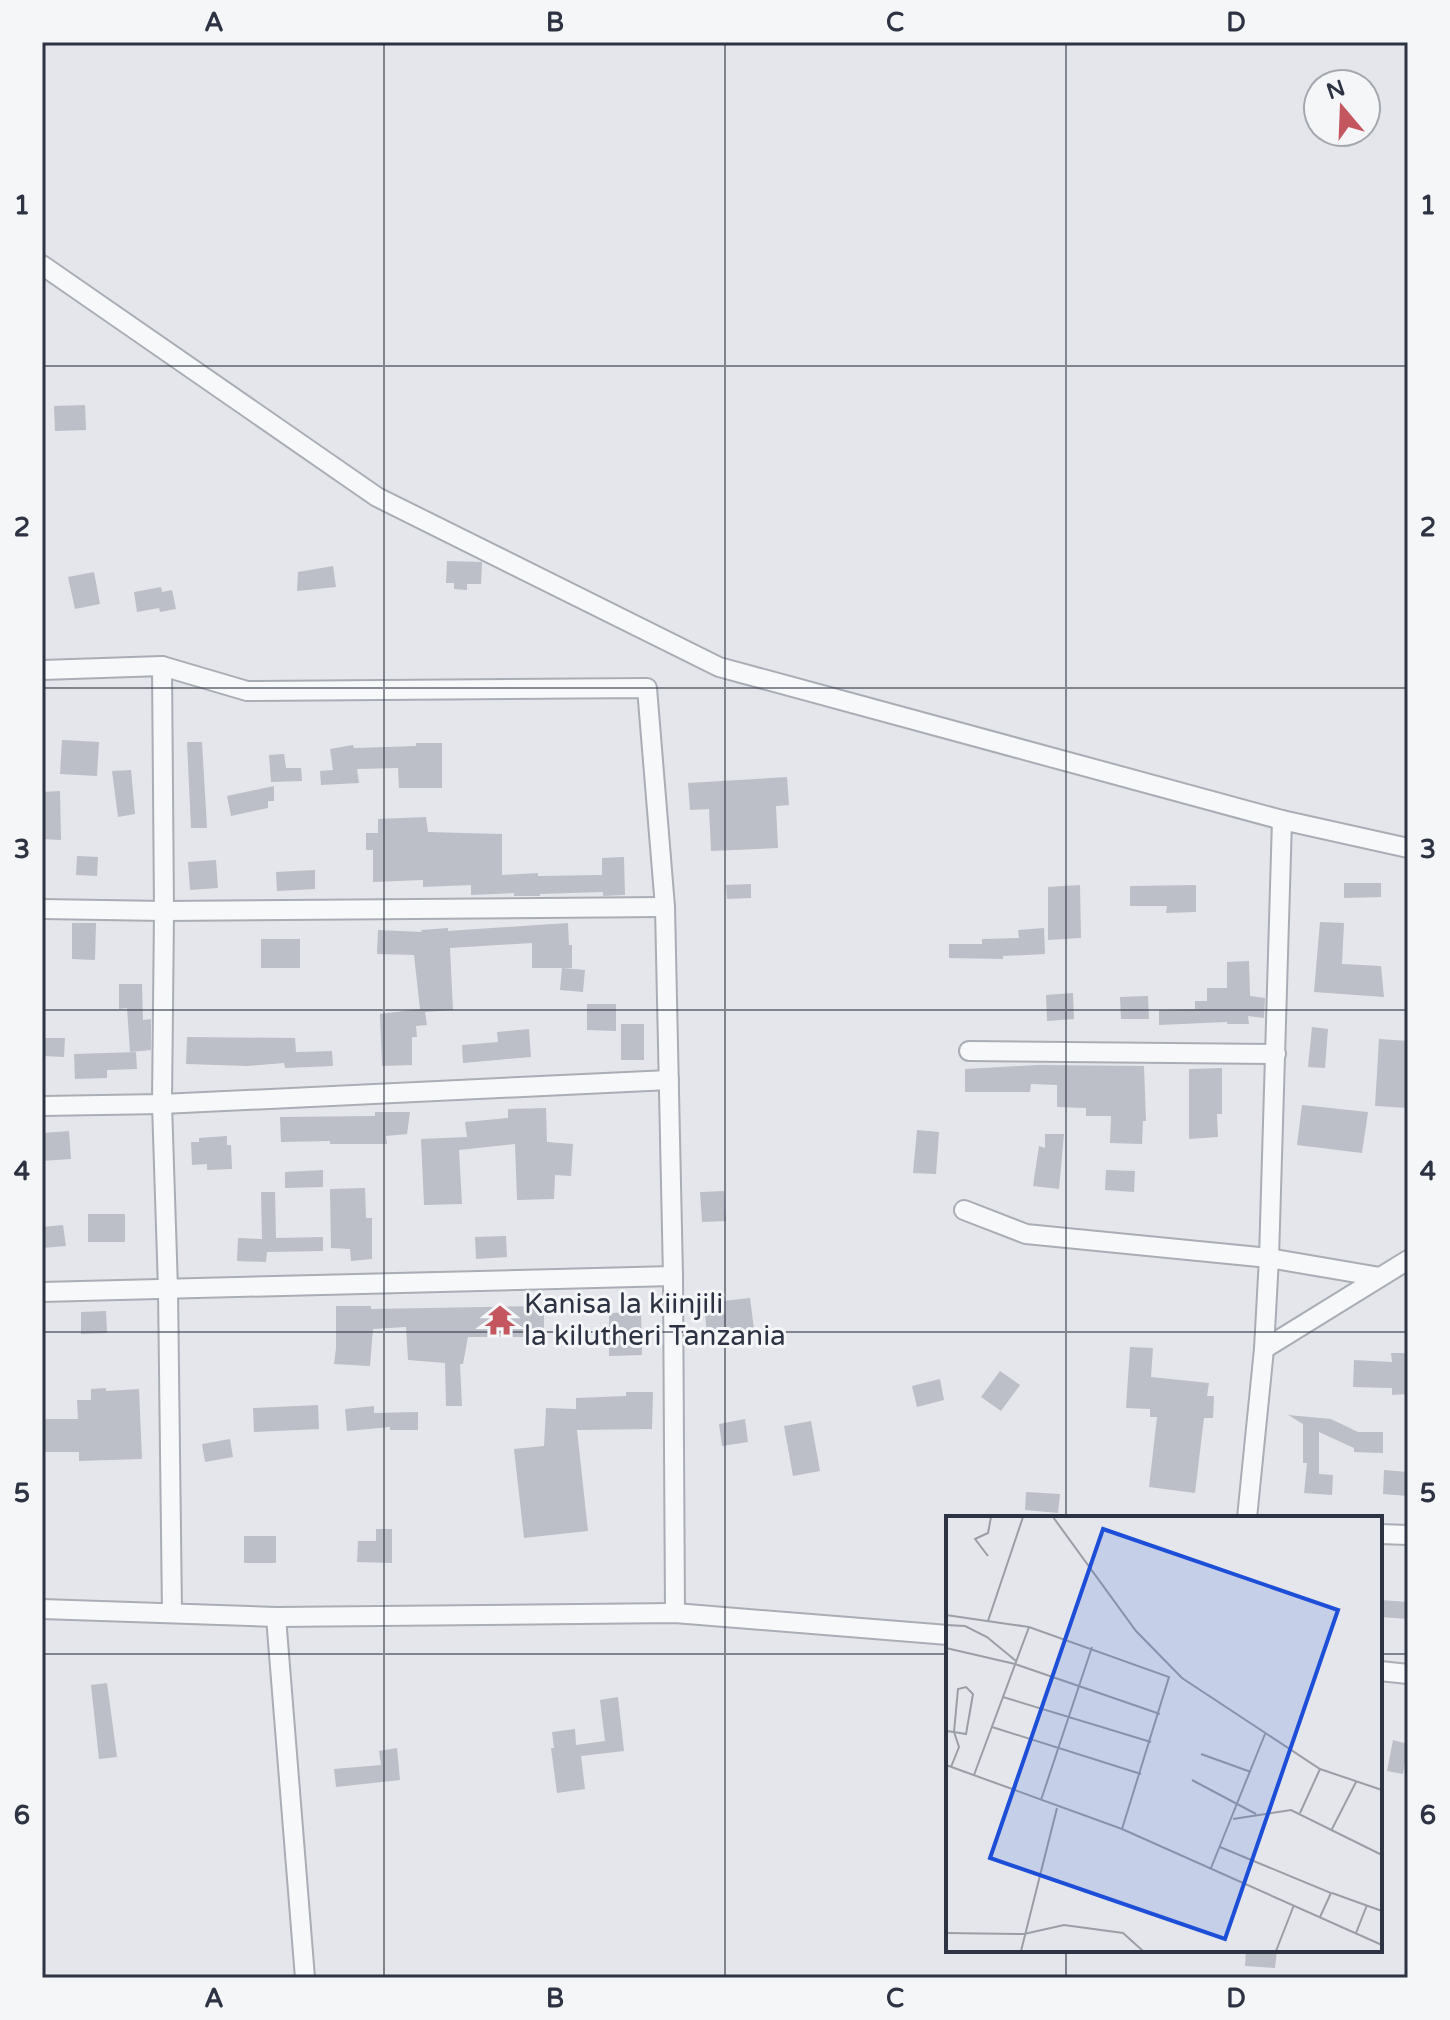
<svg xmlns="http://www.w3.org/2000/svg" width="1450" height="2020" viewBox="0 0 1450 2020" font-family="'Varela Round',sans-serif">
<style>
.building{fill:#bcbfc7}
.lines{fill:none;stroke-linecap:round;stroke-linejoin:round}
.minor-casing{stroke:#a9adb5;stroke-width:22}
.minor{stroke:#f7f8f9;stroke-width:18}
.grid{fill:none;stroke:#2d3342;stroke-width:2;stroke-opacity:0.55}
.labels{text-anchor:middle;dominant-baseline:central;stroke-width:6;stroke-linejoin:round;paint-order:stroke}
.poi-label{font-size:28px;fill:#2d3342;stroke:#f4f6f8;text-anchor:start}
.inset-road{fill:none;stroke:#9b9ea7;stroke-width:2}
.view{fill:#1d4ed8;fill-opacity:0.15;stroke:#1d4ed8;stroke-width:4}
.inset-edge{fill:none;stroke:#2d3342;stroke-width:4}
.neatline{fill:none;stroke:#2d3342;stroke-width:3}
.grid-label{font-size:26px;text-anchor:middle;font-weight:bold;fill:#2d3342}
</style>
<rect width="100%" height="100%" fill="#e4e6eb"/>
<g class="building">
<path d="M85,405l1,25 -31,1 -1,-25z"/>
<path d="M447,561l35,1 -1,22h-14v6l-13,-1v-6h-8z"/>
<path d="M333,566l3,21 -39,4 1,-19z"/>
<path d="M94,572l6,32 -25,5 -7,-32z"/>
<path d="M161,587l1,5 10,-2 4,19 -16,3 -1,-4 -22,4 -3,-20z"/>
<path d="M62,740l37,2 -2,34 -37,-2z"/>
<path d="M187,742h15l5,86h-16z"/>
<path d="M416,743h26v45h-43l-1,-20 -41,1 2,14 -38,2 -1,-14 13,-1 -3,-21 23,-4 1,3 62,-2z"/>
<path d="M284,754l2,14h15l1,13 -31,1 -2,-27z"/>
<path d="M131,770l4,44 -17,3 -6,-46z"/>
<path d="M787,777l2,28 -13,1 2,42 -67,3 -2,-42 -19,1 -2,-27z"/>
<path d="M274,786v15h-6v7l-37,8 -4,-20z"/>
<path d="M60,791l1,49 -19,-1v-47z"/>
<path d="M426,817l2,15 74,2v41l36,-2v3l64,-1v-17l22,-1 1,38 -22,1v-4l-63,2v2h-26v-3l-43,2v-10l-48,2v-7l-50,2v-32h-7v-17h12v-14z"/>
<path d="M77,856l21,1 -1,19 -21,-1z"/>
<path d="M216,860l2,28 -28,2 -2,-28z"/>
<path d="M315,870v19l-38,2 -1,-19z"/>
<path d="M1344,883h37v14l-37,1z"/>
<path d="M751,884v14l-24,1 -1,-14z"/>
<path d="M1080,885l1,53 -33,2v-53z"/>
<path d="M1196,885v27l-30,1 1,-7h-37v-20z"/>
<path d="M1320,922l24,1 -2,41 39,2 3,31 -70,-5z"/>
<path d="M72,923h24l-1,37 -23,-1z"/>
<path d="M568,923l1,22h3v23h-10l23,2 -2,22 -23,-2 2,-22h-30v-25l-82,5 3,62 -28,2 2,13 -11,1 1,11h-5v28l-30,1 -2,-52 40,-5 -6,-54 -37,-1 1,-24 44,2 -1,-2 27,-2v3z"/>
<path d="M1044,928l1,26 -42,2v3l-54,-1v-14h33v-5l37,-1 -1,-8z"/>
<rect x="261" y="939" width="39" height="29"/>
<path d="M1249,961l1,35 15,2 -1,20 -16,-2 1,8h-22v-2l-68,3v-15l36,-1v-8h12v-13h20v-26z"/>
<path d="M119,984h23l1,36 8,-1v31l-21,2 -3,-44 -8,1z"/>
<path d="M1073,993l1,26 -27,2 -1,-26z"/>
<path d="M1148,996l1,23h-28l-1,-22z"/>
<path d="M587,1004h29v27l-29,-1z"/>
<rect x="621" y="1024" width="23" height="36"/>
<path d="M1312,1027l16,2 -3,39 -17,-1z"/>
<path d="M529,1029l2,28 -68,6 -1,-18 36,-3 -1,-10z"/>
<path d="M187,1037l108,1 1,14 36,-1 1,15 -48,2 -1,-5 -37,3 -61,-2z"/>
<path d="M42,1038h23l-1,19 -22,-1z"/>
<path d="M1379,1039l29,2v67l-33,-2z"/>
<path d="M136,1052l1,17 -30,1v8l-32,1 -1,-25z"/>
<path d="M1038,1065l106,1 2,55h-3l-1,23 -32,-1 1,-27h-25v-8l-29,-1v-22l-26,-1 -1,8h-65v-23z"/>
<path d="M1222,1068v46h-5l1,23 -29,2v-70z"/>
<path d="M1302,1105l66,7 -6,41 -65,-8z"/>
<path d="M546,1108l1,34 26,2 -2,32 -16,-1 -1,24 -37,1 -2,-56 -56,6 3,54 -38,1 -3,-66 46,-2 -2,-15 43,-4v-9z"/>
<path d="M375,1112h35l-3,22 -21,2 1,8h-57v-3l-49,1 -1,-25 95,-1z"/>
<path d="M917,1130l22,2 -3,42 -23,-1z"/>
<path d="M69,1131l2,28 -29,2v-28z"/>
<path d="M1045,1134h19l-5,55 -26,-3 6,-40 6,2z"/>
<path d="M227,1136v9h4l1,24 -25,1v-6l-15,1 -1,-23h8v-4z"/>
<path d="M323,1170v17l-38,1v-16z"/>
<path d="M1106,1170l29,1 -1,21 -29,-2z"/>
<path d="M365,1188l1,30h6v41l-21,2 -1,-12 -19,-1 -1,-59z"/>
<path d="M724,1191l2,30 -24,1 -2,-30z"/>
<path d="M261,1192h14l1,46 47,-1v14l-56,1 -1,10 -29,-1 1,-23 24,1z"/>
<rect x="88" y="1214" width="37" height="28"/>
<path d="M63,1225l3,21 -24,2v-21z"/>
<path d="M506,1236l1,21 -31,2 -1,-22z"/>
<path d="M750,1298l4,31 -47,5 -3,-31z"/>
<path d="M336,1306h35v3l173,-3v31h-76l-5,27h-3l2,42h-16l-1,-43 -37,-3 -2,-33 -33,2 -3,37 -36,-2 2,-16z"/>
<path d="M106,1311l1,22 -26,1v-22z"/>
<path d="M641,1312l1,43 -33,1v-43z"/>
<path d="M1130,1347l23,1 -2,29 58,6 -2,13h7l-1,22h-9l-9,75 -46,-6 8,-70h-7v-8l-24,-1z"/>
<path d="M1391,1353h17v41l-16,1v-7l-39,-1 1,-27 38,2z"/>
<path d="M1000,1371l20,14 -19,26 -20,-14z"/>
<path d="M940,1379l4,21 -27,7 -5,-21z"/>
<path d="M106,1388v3l33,-2 3,70 -63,2v-9h-36v-33h35l-1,-19h14v-11z"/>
<path d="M626,1392h27l-1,37 -75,1 11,101 -64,7 -10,-89 30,-3 2,-38 30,1v-11l50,-2z"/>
<path d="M318,1405l1,24 -65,3 -1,-24z"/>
<path d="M374,1406v7l44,-1v18h-28v-3l-43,4 -2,-22z"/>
<path d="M1288,1415l43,4 27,13h25v21l-29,-1v-4l-35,-16v42l14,1 -1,20 -28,-2 3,-30h-4v-39z"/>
<path d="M745,1419l3,23 -26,4 -3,-22z"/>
<path d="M811,1421l9,50 -27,5 -9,-50z"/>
<path d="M230,1439l3,18 -28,5 -3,-18z"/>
<path d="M1384,1470l24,2v24l-25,-2z"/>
<path d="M1026,1492l34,2 -2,19 -33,-3z"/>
<path d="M376,1529h16v34l-35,-1 1,-21h18z"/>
<rect x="244" y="1536" width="32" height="27"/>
<path d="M1380,1600l28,2v17l-28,-2z"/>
<path d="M107,1683l10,74 -18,2 -8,-74z"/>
<path d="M618,1697l6,54 -43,5 4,33 -28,4 -6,-45h3l-2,-16 23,-3 1,16 29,-4 -5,-41z"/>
<path d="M1393,1740l15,4 -5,30 -16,-3z"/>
<path d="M397,1748l3,32 -64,7 -2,-18 47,-4 -2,-14z"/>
<path d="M1246,1950h31l-2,18 -30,-2z"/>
</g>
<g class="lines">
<g class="minor-casing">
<g id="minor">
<path d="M42,265l335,232 342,170 563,153 126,28"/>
<path d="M162,666l2,245 -2,193 6,185 4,324"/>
<path d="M42,670l120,-4 85,25 400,-3 18,219 8,369 2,337"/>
<path d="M42,909l122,2 501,-4"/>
<path d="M969,1051l307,3"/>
<path d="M42,1106l120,-2 507,-24"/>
<path d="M964,1210l62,24 243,24 111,19"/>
<path d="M42,1292l631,-16"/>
<path d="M1264,1349l144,-89"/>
<path d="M1247,1518l17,-169 5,-91 13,-438"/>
<path d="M1380,1534l28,1"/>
<path d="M42,1609l234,8 399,-4 273,22"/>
<path d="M276,1617l29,361"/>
<path d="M1380,1671l28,3"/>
</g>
</g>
<use href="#minor" class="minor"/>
</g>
<path class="grid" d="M384,42v1936M725,42v1936M1066,42v1476M42,366h1366M42,688h1366M42,1010h1366M42,1332h1366M42,1654h906M1380,1654h28M1066,1950v28"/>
<defs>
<g id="temple-bare" transform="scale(2.4)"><path d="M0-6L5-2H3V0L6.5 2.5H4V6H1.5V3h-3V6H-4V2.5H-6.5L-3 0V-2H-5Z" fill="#c3565e" stroke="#f4f6f8" stroke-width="2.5" paint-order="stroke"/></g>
</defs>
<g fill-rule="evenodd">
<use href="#temple-bare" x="500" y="1320"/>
</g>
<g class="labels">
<g class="poi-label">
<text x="524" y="1304">Kanisa la kiinjili<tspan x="524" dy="32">la kilutheri Tanzania</tspan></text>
</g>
</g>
<g transform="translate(946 1516)">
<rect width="436" height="436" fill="#e4e6eb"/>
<path class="inset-road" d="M107,1l83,114 46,47 138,91 62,21M42,40l-13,-17 13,-6 3,-16M0,99l83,12 140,50 -47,152M42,105l35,-104M0,109l19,1 22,11 29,24M0,132l69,16 145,50M57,181l148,45M46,211l149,47M0,215l8,1 12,2 7,-40 -7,-7 -8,2 -4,43 5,15 -8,20M255,238l50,18M0,249l176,64 260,116M28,259l55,-148M246,264l64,34M95,284l51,-153M354,297l20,-44M287,303l58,-9 91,45M386,313l24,-47M274,331l111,46 -11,24M265,352l54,-134M386,377l50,18M0,417l78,1 40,-9 59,8 20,18M410,417l11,-28M75,435l36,-143M330,435l18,-46"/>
<path class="view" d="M157,13l235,81 -113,329 -235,-81z"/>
<rect width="436" height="436" class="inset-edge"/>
</g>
<rect width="1450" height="2020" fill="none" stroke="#f4f6f8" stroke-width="88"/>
<g transform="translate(1342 108) rotate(341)"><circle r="38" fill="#f4f6f8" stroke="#a4a8af" stroke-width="2"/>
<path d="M0-6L14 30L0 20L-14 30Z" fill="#c3565e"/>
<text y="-12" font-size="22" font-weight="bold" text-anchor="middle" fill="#2d3342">N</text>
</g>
<rect x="44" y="44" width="1362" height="1932" class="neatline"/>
<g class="grid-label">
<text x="214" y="31">A</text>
<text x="555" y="31">B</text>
<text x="895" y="31">C</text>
<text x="1236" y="31">D</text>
<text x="22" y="214">1</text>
<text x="1428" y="214">1</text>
<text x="22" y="536">2</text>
<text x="1428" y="536">2</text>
<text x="22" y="858">3</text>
<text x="1428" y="858">3</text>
<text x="22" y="1180">4</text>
<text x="1428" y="1180">4</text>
<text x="22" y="1502">5</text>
<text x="1428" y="1502">5</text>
<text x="22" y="1824">6</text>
<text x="1428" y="1824">6</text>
<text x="214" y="2007">A</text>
<text x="555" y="2007">B</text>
<text x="895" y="2007">C</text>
<text x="1236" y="2007">D</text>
</g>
</svg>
